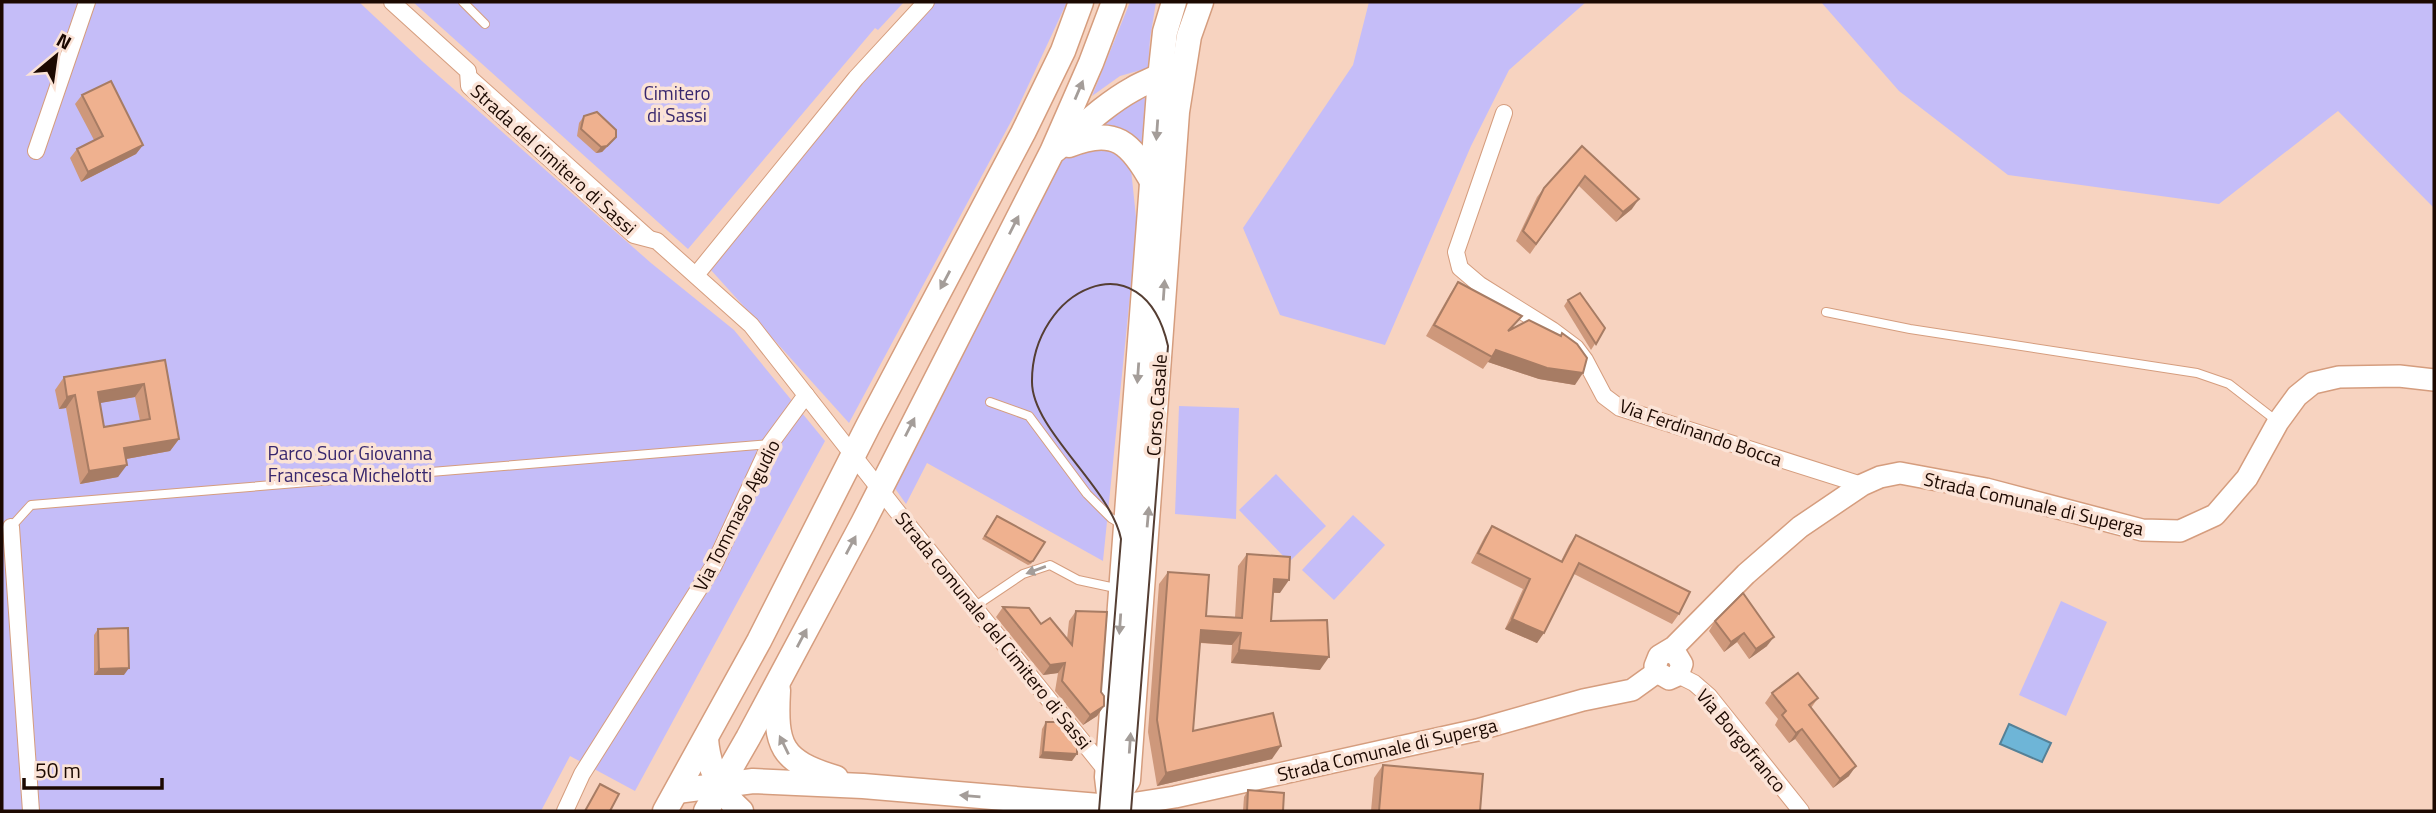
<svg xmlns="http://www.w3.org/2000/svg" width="2436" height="813" viewBox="0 0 2436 813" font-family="'Titillium Web',sans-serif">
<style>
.green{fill:#c5bdf8}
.water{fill:#6eb5d7;stroke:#558197;stroke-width:2}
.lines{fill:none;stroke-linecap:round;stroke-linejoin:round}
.lane-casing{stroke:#d59d7e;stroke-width:10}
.street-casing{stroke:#d59d7e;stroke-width:18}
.secondary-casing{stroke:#d59d7e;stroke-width:24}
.primary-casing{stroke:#d59d7e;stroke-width:27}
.lane{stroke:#fff;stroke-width:8}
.street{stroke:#fff;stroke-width:16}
.secondary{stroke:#fff;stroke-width:21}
.primary{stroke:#fff;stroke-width:24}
.tram{stroke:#553e33;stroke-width:2}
.wall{fill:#ce987b;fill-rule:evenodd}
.shaded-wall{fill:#a77c64}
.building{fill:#efb18f;stroke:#a77c64;stroke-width:2;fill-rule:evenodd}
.oneway{fill:#a49d99}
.labels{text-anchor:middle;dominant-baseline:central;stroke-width:7;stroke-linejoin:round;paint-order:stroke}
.park-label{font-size:19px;fill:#38276d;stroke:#fbe3d6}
.street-label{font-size:19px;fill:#1c0901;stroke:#fbe3d6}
</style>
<rect width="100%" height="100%" fill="#f7d3c0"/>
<g class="green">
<path d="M2,2h357l64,60 228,201 83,67 91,111 -190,350 -65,-35 -29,55h-539z"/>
<path d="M413,2h491l-26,28 -3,-2 -187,221z"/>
<path d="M931,2h136l-53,114 -165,307 -139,-154 148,-187z"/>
<path d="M1130,2h26l-6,37 -2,29 -28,8 -28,20z"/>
<path d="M1369,2h217l-77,68 -38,76 -86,199 -105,-30 -37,-87 110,-163z"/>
<path d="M1821,2h613v206l-96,-97 -119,93 -211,-29 -109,-84z"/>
<path d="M1150,91l-7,60 -53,-25z"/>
<path d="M1089,144l29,9 13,16 6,58 -34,334 -176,-98 -21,41 -12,-17 166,-326 13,-11z"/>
<path d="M1179,406l60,2 -3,111 -61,-5z"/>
<path d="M1276,474l50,52 -37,36 -50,-52z"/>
<path d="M1353,515l32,30 -51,55 -32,-30z"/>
<path d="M2061,601l46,21 -41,94 -47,-21z"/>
</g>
<path class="water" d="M2009,724l42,19 -9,19 -42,-18z"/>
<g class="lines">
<g class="lane-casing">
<g id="lane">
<path d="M463,2l22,22"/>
<path d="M469,72l183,164"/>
<path d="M1826,312l84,17 287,44 32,11 49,38"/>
<path d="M990,402l39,14 58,78 24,24 10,6"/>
<path d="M11,527l20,-22 739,-61"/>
<path d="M974,607l49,-33 27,-9 28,15 42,9"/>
</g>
</g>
<g class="street-casing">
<g id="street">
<path d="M392,2l76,69 1,15 165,149 23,6 94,84 145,185 212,263"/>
<path d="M1504,113l-48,139 4,16 20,17 72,45 24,18 9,12 19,36 16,12 242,77"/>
<path d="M36,151l51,-149"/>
<path d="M696,275l160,-197 70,-76"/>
<path d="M11,527l20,284"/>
<path d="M1678,675l16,8 15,13 92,115"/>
<path d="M565,811l17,-37 132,-209 56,-121 36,-49"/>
</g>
</g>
<g class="secondary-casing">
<g id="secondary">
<path d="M1668,652l8,2 6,10 -4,11 -9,4 -12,-7 -2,-6 4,-10 15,-9 72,-73 54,-47 62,-42 18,-8 20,-4 86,16 156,41 38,1 35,-16 32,-37 31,-56 19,-26 16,-13 26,-6 60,-1 35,4"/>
<path d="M1111,807l64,-10 302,-67 106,-30 49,-10 25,-18"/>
</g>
</g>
<g class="primary-casing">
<g id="primary">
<path d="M1069,145c46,-19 62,-2 84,38"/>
<path d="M1055,150c25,-21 49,-45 78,-61 13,-8 26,-10 37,-21"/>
<path d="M778,690c-3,56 2,71 58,88"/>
<path d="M706,739c2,27 14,54 35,72"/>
<path d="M677,791l76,-10 110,5 248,21"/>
<path d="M1111,807l17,-27 49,-668 12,-76 12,-34"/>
<path d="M665,811l94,-170 109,-215 155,-293 40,-82 18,-49"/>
<path d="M706,811l42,-73 115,-215 189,-371 39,-89 23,-61"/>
<path d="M1111,811l-4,-34 53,-699 5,-46 9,-30"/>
</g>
</g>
<use href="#lane" class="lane"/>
<use href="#street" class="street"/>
<use href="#secondary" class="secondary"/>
<use href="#primary" class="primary"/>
<path class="tram" d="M1099,811l22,-272c-10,-51 -89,-109 -89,-157 -1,-92 111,-147 136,-36l-37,465"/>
</g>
<g class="wall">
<path d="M82,95l61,50 -7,9 -55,28 -11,-24 7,-9 17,-9 -19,-36z"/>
<path d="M584,116l27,27 -9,9 -6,1 -19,-17 2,-13z"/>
<path d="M1582,146l50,63 -16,13 -38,-37 -48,69 -14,-13 21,-44 7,-9z"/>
<path d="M1458,282l55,47 47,7 15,49 -36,-6 -51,-17 -5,7 -57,-33 24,-42z"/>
<path d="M1568,300l37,28 -14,22 -27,-44z"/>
<path d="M165,360l14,79 -9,12 -44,8 -8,18 -38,7 -14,-76 -7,1 -4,-19 9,-13zM135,397l5,24 -36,6 -5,-24z"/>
<path d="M997,516l48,26 -14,22 -3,1 -46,-26z"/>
<path d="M1492,526l69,35 8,-16 7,-10 103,79 -7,10 -98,-50 -37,69 -32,-14 18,-40 -52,-26 14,-27z"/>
<path d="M1247,554l33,39h-7l-2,28 49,49 -89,-7 1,-18 -32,-2 -7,88 79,28 -115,27 -9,-54 11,-148 9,-12 38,44 29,1 3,-51z"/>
<path d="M1743,593l24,53 -18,13 -12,-17 -13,10 -15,-21 6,-10z"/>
<path d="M1003,607l38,17 26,15 2,-18 7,-10 25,81 3,14 -7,10 -14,9 -28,-34 3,-18 -15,2 -47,-58z"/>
<path d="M98,629l26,46h-30v-40z"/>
<path d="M1772,693l46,5 -7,10 38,68 -16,12 -38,-49 -6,4 -14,-18 3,-6 -13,-16z"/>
<path d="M1046,722l26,39 -33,-3 3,-29z"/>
<path d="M1383,765l97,46h-109l3,-33z"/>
<path d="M1248,790l35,21h-40l1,-14z"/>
</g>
<g class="shaded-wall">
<path d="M616,137l-14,15 -6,1 5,-6z"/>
<path d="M143,145l-7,9 -55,28 7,-10z"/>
<path d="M1639,199l-7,10 -16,13 7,-10z"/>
<path d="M1496,350l87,23 -8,12 -36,-6 -51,-17z"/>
<path d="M144,384l-9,13 -46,8 9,-13z"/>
<path d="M75,395l-9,13 -7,1 8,-12z"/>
<path d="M179,439l-9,12 -55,10 9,-13z"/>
<path d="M127,465l-9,12 -38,7 9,-13z"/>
<path d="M1274,579l15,1 -9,13 -14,-1z"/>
<path d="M1512,619l32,14 -7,10 -32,-14z"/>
<path d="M1201,630l40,3 -9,12 -40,-3z"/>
<path d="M1744,633l-7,9 -13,10 7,-10z"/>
<path d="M1774,637l-7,9 -18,13 7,-10z"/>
<path d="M1239,650l90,7 -9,13 -89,-7z"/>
<path d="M1065,663l-7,10 -15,2 7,-10z"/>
<path d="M129,668l-5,7h-30l5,-6z"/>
<path d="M1104,706l-7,10 -14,9 7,-10z"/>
<path d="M1802,729l-7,10 -6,4 7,-10z"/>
<path d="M1281,746l-9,13 -115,27 9,-13z"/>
<path d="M1043,752l34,2 -5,7 -33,-3z"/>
<path d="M1856,766l-7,10 -16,12 7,-9z"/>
</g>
<g class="building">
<path d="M111,81l32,64 -55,27 -11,-23 26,-13 -21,-41z"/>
<path d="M597,112l19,18v7l-9,9 -6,1 -20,-18 3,-13z"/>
<path d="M1582,146l57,53 -16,13 -38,-36 -49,68 -13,-13 21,-43z"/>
<path d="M1458,282l64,34 -14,15 21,-11 32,16 1,-3 15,11 10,14 -4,15 -36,-5 -51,-18 -4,7 -58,-32z"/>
<path d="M1580,293l25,35 -9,16 -28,-44z"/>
<path d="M165,360l14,79 -55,9 3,17 -38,6 -14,-76 -8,2 -3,-20zM144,384l6,35 -46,8 -6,-35z"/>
<path d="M997,516l48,26 -12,19 -3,1 -45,-26z"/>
<path d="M1492,526l70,36 14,-27 114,57 -11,22 -100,-51 -35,70 -32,-14 18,-40 -52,-26z"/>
<path d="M1247,554l43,3 -1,23 -15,-1 -3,42 56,-1 2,37 -90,-7 2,-17 -40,-3 -8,101 80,-18 8,33 -115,27 -9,-53 11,-148 41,3 -3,41 36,2z"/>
<path d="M1743,593l31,44 -18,12 -12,-16 -13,9 -16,-21z"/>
<path d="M1003,607l26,1 12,16 9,-6 22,27 4,-34 31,1 -6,80 3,4v10l-14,9 -28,-34 3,-18 -15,2z"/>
<path d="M128,628l1,40 -30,1 -1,-40z"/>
<path d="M1798,673l20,25 -9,7 47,61 -16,13 -38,-50 -6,4 -14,-18 4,-4 -14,-18z"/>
<path d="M1061,719l16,19v16l-34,-2 3,-30h10z"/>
<path d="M1383,765l100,9 -3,37h-101z"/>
<path d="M600,784l19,10 -9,17h-25z"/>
<path d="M1248,790l36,3 -1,18h-36z"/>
</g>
<defs><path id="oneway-solid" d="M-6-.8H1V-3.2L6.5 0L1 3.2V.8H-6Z" transform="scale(1.75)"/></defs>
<g class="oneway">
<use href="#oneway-solid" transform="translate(1079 90) rotate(-67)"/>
<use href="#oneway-solid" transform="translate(1157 130) rotate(94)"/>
<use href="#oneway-solid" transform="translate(1014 225) rotate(-63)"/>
<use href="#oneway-solid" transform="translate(945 280) rotate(118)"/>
<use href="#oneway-solid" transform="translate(1164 290) rotate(-86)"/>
<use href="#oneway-solid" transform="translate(1138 373) rotate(94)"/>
<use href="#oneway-solid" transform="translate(910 427) rotate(-63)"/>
<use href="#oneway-solid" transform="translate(1148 517) rotate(-85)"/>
<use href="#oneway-solid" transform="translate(851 545) rotate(-62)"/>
<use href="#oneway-solid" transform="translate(1036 570) rotate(160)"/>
<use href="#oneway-solid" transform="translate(1120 624) rotate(94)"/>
<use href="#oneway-solid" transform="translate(802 638) rotate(-62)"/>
<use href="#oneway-solid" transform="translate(1130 743) rotate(-86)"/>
<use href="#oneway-solid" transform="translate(784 745) rotate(-116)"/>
<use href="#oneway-solid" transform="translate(970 796) rotate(-175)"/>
</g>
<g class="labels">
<g class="park-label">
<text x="677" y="92">Cimitero<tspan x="677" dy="22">di Sassi</tspan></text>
<text x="350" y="452">Parco Suor Giovanna<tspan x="350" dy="22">Francesca Michelotti</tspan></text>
</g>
<g class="street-label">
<text transform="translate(554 159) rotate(42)">Strada del cimitero di Sassi</text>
<text transform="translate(1156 405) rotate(-86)">Corso Casale</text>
<text transform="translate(1701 432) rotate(19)">Via Ferdinando Bocca</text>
<text transform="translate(2034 503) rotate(13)">Strada Comunale di Superga</text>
<text transform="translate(736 515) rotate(-63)">Via Tommaso Agudio</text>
<text transform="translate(994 630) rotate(51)">Strada comunale del Cimitero di Sassi</text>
<text transform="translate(1742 740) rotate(50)">Via Borgofranco</text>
<text transform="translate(1387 749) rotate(-13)">Strada Comunale di Superga</text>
</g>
</g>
<rect width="2436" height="813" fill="none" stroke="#1c0901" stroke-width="7"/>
<g transform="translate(56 56) rotate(29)" stroke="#fbe3d6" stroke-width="5" paint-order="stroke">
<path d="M0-5L12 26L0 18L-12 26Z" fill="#1c0901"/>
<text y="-10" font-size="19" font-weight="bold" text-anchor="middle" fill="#1c0901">N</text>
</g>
<path d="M24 778v10h138v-10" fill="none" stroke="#1c0901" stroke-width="3.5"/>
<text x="35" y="778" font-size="21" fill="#1c0901" stroke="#fbe3d6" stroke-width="5" paint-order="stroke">50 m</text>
</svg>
